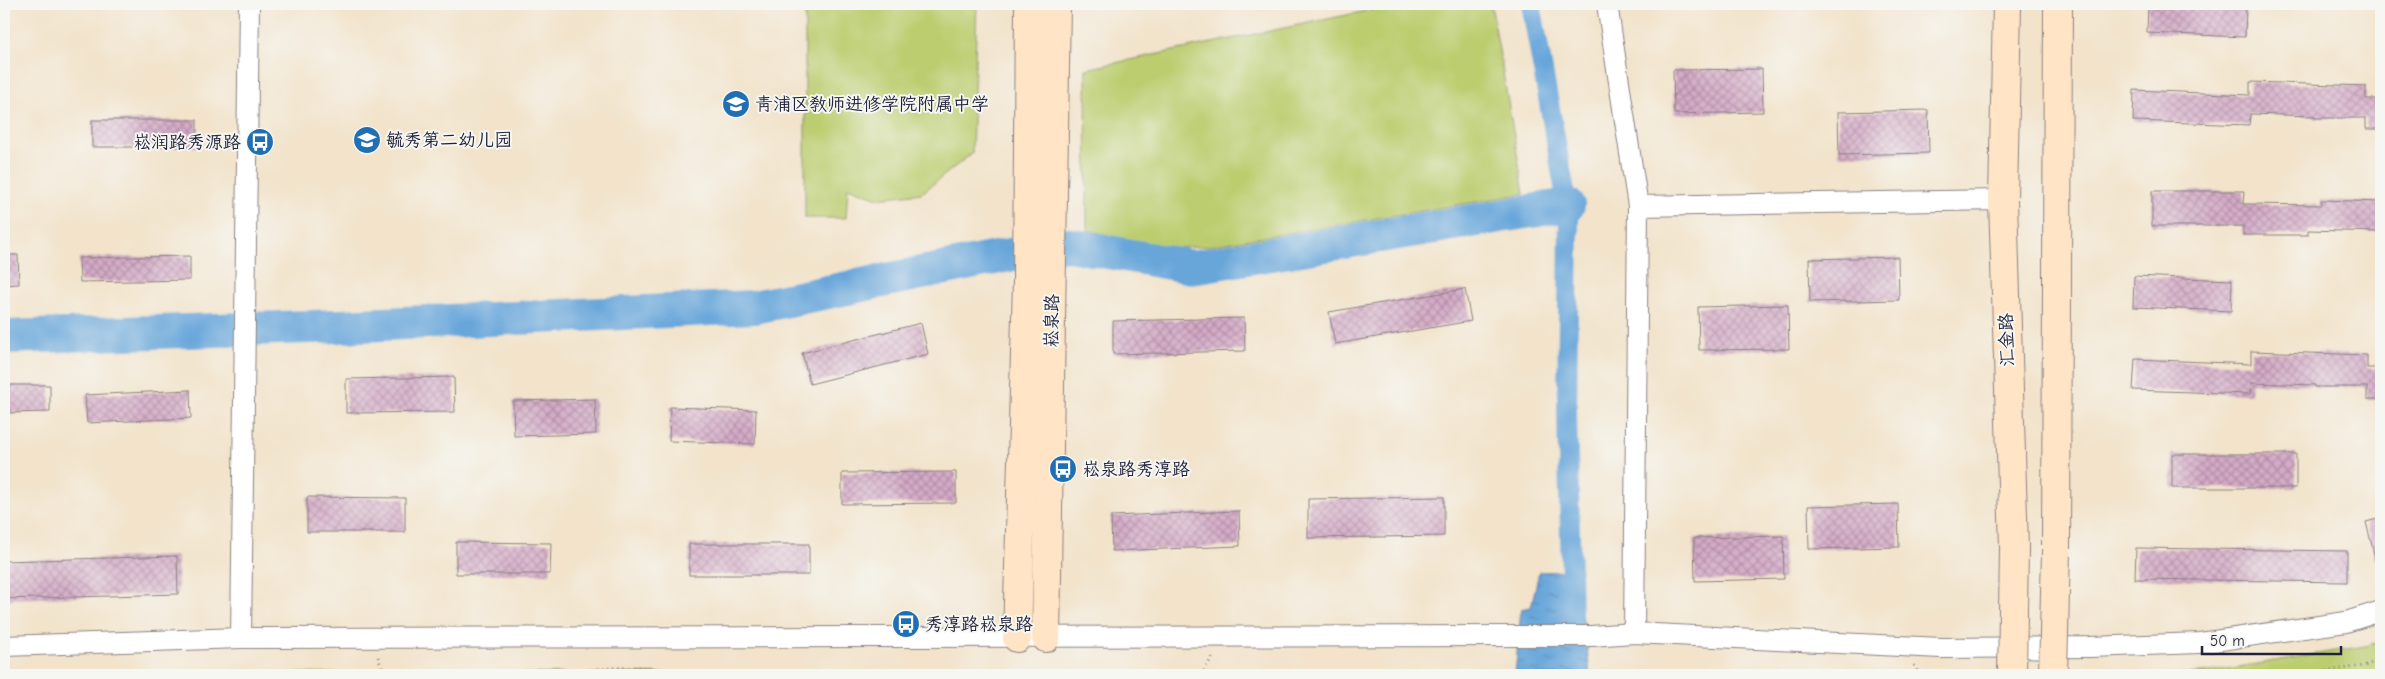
<svg xmlns="http://www.w3.org/2000/svg" width="2385" height="679" viewBox="0 0 2385 679" font-family="'Comic Neue','LXGW WenKai TC',sans-serif">
<style>
.green{fill:#bccd70;stroke:#6f7856}
.water{fill:url(#water-ripples);stroke:#45648a}
.lines{fill:none;stroke-linecap:round;stroke-linejoin:round}
.canal{stroke:#68a6da;stroke-width:20}
.river{stroke:#68a6da;stroke-width:34}
.building{fill:url(#building-cross-hatch)}
.street-casing{stroke:#8a8282;stroke-width:22}
.secondary-casing{stroke:#8a8282;stroke-width:30}
.path{stroke:#8a8282;stroke-width:3;stroke-dasharray:1 4;stroke-linecap:butt}
.street{stroke:#fff;stroke-width:20}
.secondary{stroke:#ffe4c6;stroke-width:28}
.secondary-bridge-casing{stroke:#8a8282;stroke-width:30;stroke-linecap:butt}
.secondary-bridge{stroke:#ffe4c6;stroke-width:28}
.labels{text-anchor:middle;dominant-baseline:central;stroke-width:4;stroke-linejoin:round;paint-order:stroke}
.poi-label{font-size:18px;fill:#22223b;stroke:#f6f6f2;text-anchor:start}
.street-label{font-size:18px;fill:#22223b;stroke:#f6f6f2}
</style>
<defs>
<pattern id="water-ripples" width="26" height="14" patternUnits="userSpaceOnUse" patternTransform="scale(1.25)"><rect width="26" height="14" fill="#68a6da"/><path d="M2 4q2-2 4 0t4 0M15 11q2-2 4 0t4 0" fill="none" stroke="#5587b2"/></pattern>
<pattern id="building-cross-hatch" width="8" height="8" patternUnits="userSpaceOnUse" patternTransform="scale(1.25)"><rect width="8" height="8" fill="#d5abc7"/><path d="M0 0l8 8M0 8l8-8" fill="none" stroke="#ac8ba3"/></pattern>
</defs>
<rect width="100%" height="100%" fill="#f6f6f2"/>
<filter id="ink" filterUnits="userSpaceOnUse"><feTurbulence type="fractalNoise" baseFrequency=".02" numOctaves="2"/><feDisplacementMap in="SourceGraphic" scale="10" xChannelSelector="R" yChannelSelector="G"/><feConvolveMatrix kernelMatrix="1 2 1 2 8 2 1 2 1" color-interpolation-filters="sRGB"/></filter>
<filter id="wash" filterUnits="userSpaceOnUse"><feTurbulence type="fractalNoise" baseFrequency=".0096" numOctaves="4" result="noise"/><feDisplacementMap in="SourceGraphic" scale="20" xChannelSelector="R" yChannelSelector="G"/><feGaussianBlur stdDeviation="1.12" result="paint"/><feColorMatrix in="noise" values="0 0 0 0 0 0 0 0 0 0 0 0 0 0 0 0 0 1.4 0 .05"/><feComposite in="paint" operator="in"/></filter>
<g filter="url(#wash)">
<rect width="100%" height="100%" fill="#f2e3ca"/>
<g class="green">
<path d="M805,4h172l-5,149 -50,40 -44,5 -30,-11 -2,31h-41z"/>
<path d="M1400,4h91l33,190 -315,52 -44,3 -78,-19 -1,-161z"/>
<path d="M2381,641v34h-215l37,-2 162,-27z"/>
<path d="M4,673l1918,2h-1918z"/>
</g>
<path class="water" d="M1565,571l19,52 6,52h-75l6,-66 10,-2 8,-35z"/>
<g class="lines">
<path class="canal" d="M1531,4l38,210 -2,201 5,201"/>
<path class="river" d="M4,337l336,-11 414,-19 310,-63 128,23 376,-62"/>
</g>
<g id="blocks">
<g class="building">
<path d="M2148,4l98,2 -1,31 -98,-4z"/>
<path d="M1762,69l1,43 -89,2 -1,-44z"/>
<path d="M2250,82l116,4v13h15v30h-15v-11h-51v-2l-65,-2 -1,11 -116,-4 1,-31 116,5z"/>
<path d="M1928,110l1,43 -90,2 -1,-43z"/>
<rect x="92" y="120" width="105" height="27"/>
<path d="M2152,191h92l-1,13 78,1v-5l60,2v30l-73,-2v5h-65v-9h-91z"/>
<path d="M4,255h14l1,29 -15,1z"/>
<path d="M190,256v24l-110,2 -1,-24z"/>
<path d="M1898,257l1,43 -89,2 -1,-43z"/>
<path d="M2134,276l98,4 -1,31 -98,-4z"/>
<path d="M1465,289l6,32 -136,23 -6,-32z"/>
<path d="M1788,305l1,44 -90,1 -1,-43z"/>
<path d="M1244,318l1,33 -132,3v-33z"/>
<path d="M921,323l7,31 -118,30 -8,-31z"/>
<path d="M2251,351l116,4v13h14v31h-14v-12h-52v-2l-64,-2 -1,11 -117,-4 2,-31 116,5z"/>
<path d="M454,377l1,35 -109,1v-34z"/>
<path d="M4,385h46v27l-46,1z"/>
<path d="M190,390l1,28 -104,5 -2,-28z"/>
<path d="M595,399l1,35 -82,2 -1,-35z"/>
<path d="M670,407l86,3 -1,34 -86,-3z"/>
<rect x="2172" y="454" width="124" height="34"/>
<path d="M956,472v31l-114,1v-31z"/>
<path d="M307,497l98,1v34h-98z"/>
<path d="M1444,497v39l-136,2v-39z"/>
<path d="M1898,504l1,43 -90,2 -1,-43z"/>
<path d="M1239,511l1,35 -128,5 -1,-35z"/>
<path d="M2381,518v44h-5l-10,-40z"/>
<path d="M1783,536l1,43 -89,2 -1,-43z"/>
<path d="M456,542l95,1 -1,31h-94z"/>
<rect x="689" y="544" width="120" height="31"/>
<path d="M2136,548l211,3v31l-212,-3z"/>
<path d="M177,556l1,38 -174,5v-38z"/>
</g>
</g>
</g>
<g filter="url(#ink)">
<use href="#blocks" fill-opacity="0" stroke="#8a8282" stroke-width="1"/>
<g class="lines">
<g class="street-casing">
<g id="street">
<path d="M1607,4l31,202 -4,427"/>
<path d="M1638,206l365,-6"/>
<path d="M241,638l8,-634"/>
<path d="M4,646l237,-8 1350,-2 43,-3 307,15 149,-1 110,-4 146,-21 35,-11"/>
</g>
</g>
<g class="secondary-casing">
<g id="secondary">
<path d="M2007,4l-4,196 11,348"/>
<path d="M2056,550l2,-546"/>
<path d="M1017,638l10,-357 2,-277"/>
<path d="M1046,638l10,-634"/>
</g>
</g>
<g class="path">
<path d="M378,657l6,18"/>
<path d="M1914,665l6,10"/>
<path d="M569,675c46,-13 97,-6 144,0"/>
<path d="M1201,675l13,-20"/>
<path d="M2296,675l68,-9 17,-6"/>
</g>
<use href="#street" class="street"/>
<use href="#secondary" class="secondary"/>
<g class="secondary-bridge-casing">
<g id="secondary-bridge">
<path d="M2012,675l2,-127"/>
<path d="M2053,675l3,-125"/>
</g>
</g>
<use href="#secondary-bridge" class="secondary-bridge"/>
</g>
</g>
<defs>
<g id="school-disc" transform="scale(1.4375)"><circle r="9.5" fill="#1f6fb2" stroke="#f6f6f2"/><path d="M0-5L7-2L0 1L-7-2ZM-4 1L0 2.5L4 1V4Q0 6-4 4Z" fill="#fff"/></g>
<g id="bus-disc" transform="scale(1.4375)"><circle r="9.5" fill="#1f6fb2" stroke="#f6f6f2"/><path d="M-5-6H5V4H4V6H2V4H-2V6H-4V4H-5ZM-3.5-4V0h7V-4ZM-3.5 1.2v1.5H-2V1.2ZM2 1.2v1.5H3.5V1.2Z" fill="#fff"/></g>
</defs>
<g fill-rule="evenodd">
<use href="#school-disc" x="736" y="104"/>
<use href="#school-disc" x="367" y="140"/>
<use href="#bus-disc" x="260" y="142"/>
<use href="#bus-disc" x="1063" y="469"/>
<use href="#bus-disc" x="906" y="624"/>
</g>
<g class="labels">
<g class="poi-label">
<text x="755" y="104">青浦区教师进修学院附属中学</text>
<text x="386" y="140">毓秀第二幼儿园</text>
<text x="241" y="142" text-anchor="end">崧润路秀源路</text>
<text x="1082" y="469">崧泉路秀淳路</text>
<text x="925" y="624">秀淳路崧泉路</text>
</g>
<g class="street-label">
<text transform="translate(1052 321) rotate(-89)">崧泉路</text>
<text transform="translate(2007 340) rotate(-92)">汇金路</text>
</g>
</g>
<rect width="2385" height="679" fill="none" stroke="#f6f6f2" stroke-width="20"/>
<path d="M2202 646v8h139v-8" fill="none" stroke="#22223b" stroke-width="2.5"/>
<text x="2210" y="646" font-size="15" fill="#22223b" stroke="#f6f6f2" stroke-width="4" paint-order="stroke">50 m</text>
</svg>
